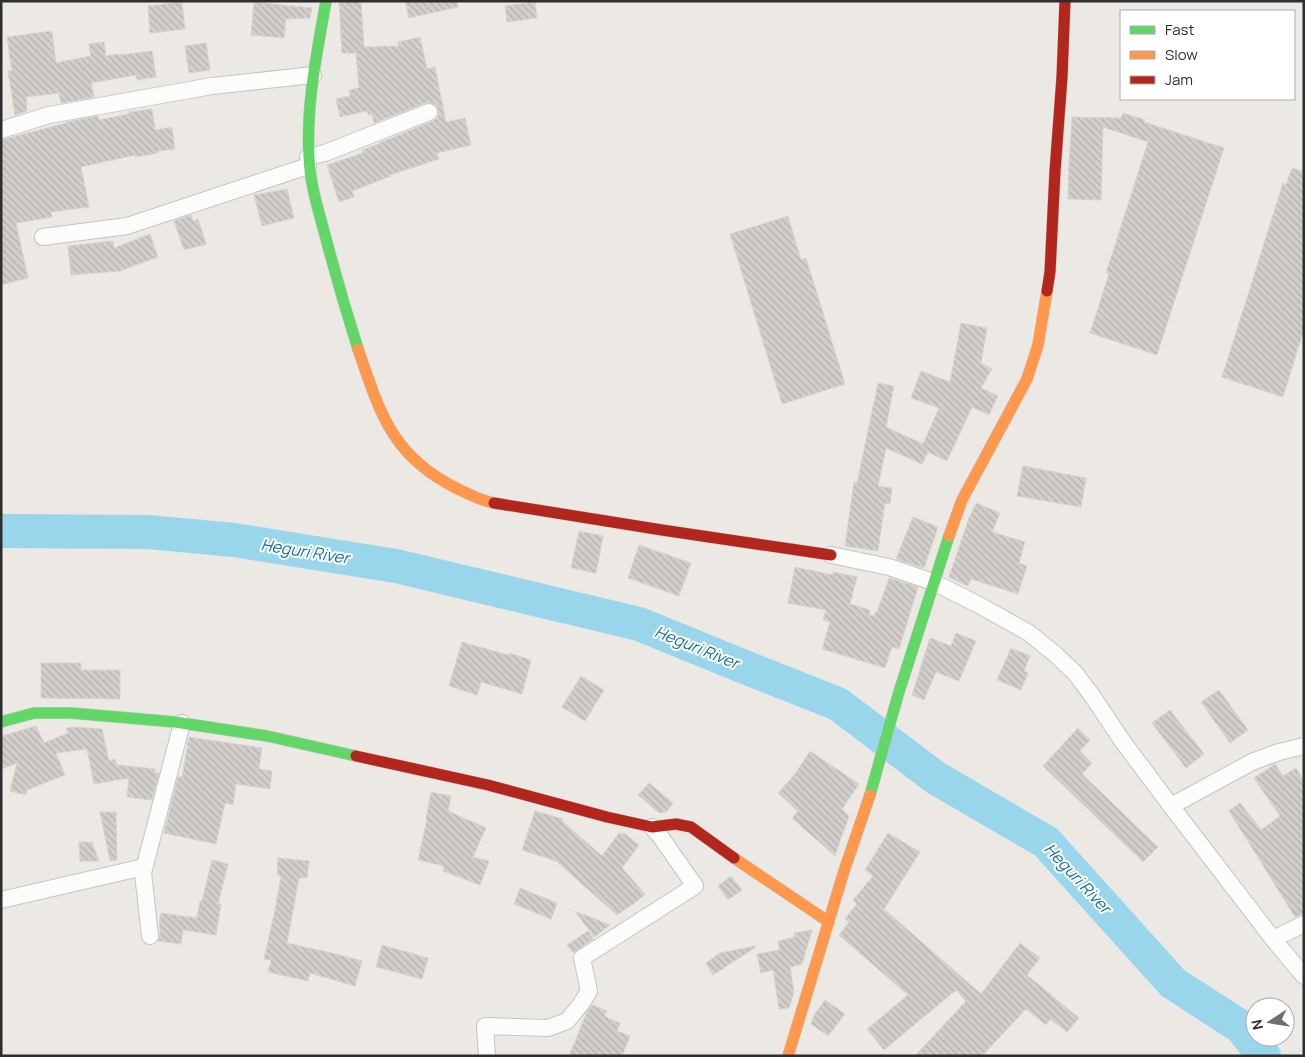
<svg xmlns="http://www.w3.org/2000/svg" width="1305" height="1057" viewBox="0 0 1305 1057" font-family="Manrope,sans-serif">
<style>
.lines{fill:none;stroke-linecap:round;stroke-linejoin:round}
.river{stroke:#99d6ec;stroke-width:34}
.building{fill:url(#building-back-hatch);stroke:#d7d4d0}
.street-casing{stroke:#c5c4c5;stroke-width:18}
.fast-casing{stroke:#c5c4c5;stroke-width:12}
.slow-casing{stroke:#c5c4c5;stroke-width:12}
.jam-casing{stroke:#c5c4c5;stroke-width:12}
.street{stroke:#fcfcfb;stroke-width:16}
.fast{stroke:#63d668;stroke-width:11}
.slow{stroke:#ff974d;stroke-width:11}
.jam{stroke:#b3261e;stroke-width:11}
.labels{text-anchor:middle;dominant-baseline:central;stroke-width:4;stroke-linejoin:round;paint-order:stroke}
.water-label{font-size:16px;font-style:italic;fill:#0d6fa3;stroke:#fff}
</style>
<defs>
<pattern id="building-back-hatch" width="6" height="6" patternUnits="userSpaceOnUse" patternTransform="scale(1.25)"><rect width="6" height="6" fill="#d1cecb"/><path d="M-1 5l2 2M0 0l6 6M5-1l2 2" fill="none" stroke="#b4b1af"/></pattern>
</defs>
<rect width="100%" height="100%" fill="#ece8e4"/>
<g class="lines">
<path class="river" d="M1,531l147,1 86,8 162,26 243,58 108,44 91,36 98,74 110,64 127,141 68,44 23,29"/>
</g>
<g class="building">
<path d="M361,1l3,46 35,-1 -1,-4 22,-5 7,32 8,-2 11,55 19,-4 6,27 -34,8 2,6 -49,16 1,1 -39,15 2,6 -15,5 -12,-37 36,-12 -1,-3 17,-6v-1l54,-22 4,-3 2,-5 -1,-4 -2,-4 -6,-3 -5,1 -51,20 -2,-9 -4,1 -1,-4 -27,6 -4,-18 14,-3 -1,-6 10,-2 -3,-35h-14l-3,-51z"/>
<path d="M405,1h52l1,6 -49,11z"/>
<path d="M182,2l3,27 -35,4 -2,-27z"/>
<path d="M254,2l58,6 -2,10 -24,1 -2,19 -33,-3z"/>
<path d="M535,2l2,16 -30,4 -2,-16z"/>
<path d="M52,31l4,32 35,-7 -2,-12 15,-2 2,14 13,-2v1l33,-4 4,26 -19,3 -1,-5 -45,8 3,14 -33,6 -2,-10 -33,4 1,14 -12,4 -7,-44h4l-5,-34z"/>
<path d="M206,43l4,27 -21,3 -4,-27z"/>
<path d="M152,109l3,21 17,-3 3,22 -17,2v2l-23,4v-2l-54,12 8,40 -38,5 1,5 -36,6 12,55 -27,7v-145l65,-17v-1l32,-6 1,4 30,-6v-2z"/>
<path d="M1123,113l22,7 -1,2 80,26 -67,207 -67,-22 19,-59 -3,-1 42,-131 -45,-15 -2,73 -33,-1 1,-34 3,-48 49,1z"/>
<path d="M1292,168l12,4v157l-21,68 -61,-20 61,-194 3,2z"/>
<path d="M287,189l7,29 -32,8 -8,-31z"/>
<path d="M191,215l2,6 5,-2 8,25 -22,6 -10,-29z"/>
<path d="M788,216l13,44 5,-2 39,126 -63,20 -52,-170z"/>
<path d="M150,234l8,23 -38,14 -49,4 -3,-29 45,-5 1,7z"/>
<path d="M961,323l26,5 -6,35 11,6 -11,19 17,8 -9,19 -17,-8 -25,54 -19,-9 -6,12 -36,-16 -8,38 14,2 -2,16 -5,-1 -7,48 -33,-5 9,-64 3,1 21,-100 16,3 -8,41 37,17 16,-36 -28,-10 10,-27 29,11z"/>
<path d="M1023,466l63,12 -5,29 -64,-11z"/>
<path d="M976,503l24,10 -8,19 33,10 -6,21 8,3 -9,28 -47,-15 -3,7 -19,-9 20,-59z"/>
<path d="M913,517l25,10 -14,41 -28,-9z"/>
<path d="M579,531l24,5 -7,37 -25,-5z"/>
<path d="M639,545l52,18 -12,33 -51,-18z"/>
<path d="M795,567l38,8v-3l24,5 -7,27 20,6 -1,5 5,1 2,-5 1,1 12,-34 29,9 -19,62 -7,-2 -7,21 -63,-19 8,-27 -7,-2 3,-10 -38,-7z"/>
<path d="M956,633l20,8 -17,40 -23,-9 -12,28 -12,-5 18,-57 21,8z"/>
<path d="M462,642l46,13 1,-2 22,7 -9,34 -41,-12 -4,13 -28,-9z"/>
<path d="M1011,648l19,8 -6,15 4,2 -7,17 -24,-10z"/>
<path d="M41,663h40v7h39v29l-79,-1z"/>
<path d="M581,676l23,14 -19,31 -23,-14z"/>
<path d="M1219,690l29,40 -18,13 -29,-41z"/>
<path d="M1170,710l34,44 -18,14 -34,-45z"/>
<path d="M36,726l8,17 24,-10 -2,-5 10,-1 26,2 7,32 6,-2 2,6 38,4v4h4l-7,27 -25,-3 2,-19 -35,6 -7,-35 -31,4 9,22 -38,15 -1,5 -16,-4 7,-28 -16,6v-32l11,-4z"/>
<path d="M1078,728l12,12 -10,11 12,12 -10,11 76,73 -15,15 -100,-96z"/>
<path d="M189,737l73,11 -3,21 13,2 -2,18 -34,-5 -3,21 -8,-2 -9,41 -52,-11 14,-56h4z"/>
<path d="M810,751l49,33 -17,25 7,7 -14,40 -43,-38 6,-7 -20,-18 17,-19z"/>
<path d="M1275,764l8,12 13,-8 8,14v132l-9,3 -66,-106 11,-8 21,27 19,-14 -26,-38z"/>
<path d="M649,783l24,20 -7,9 -7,1 -21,-18z"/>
<path d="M431,792l20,4 -3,15 38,17 -13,29 16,4 -9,24 -37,-14 1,-5 -26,-6 9,-41h-1z"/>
<path d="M535,811l28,8 -1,2 40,35 17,-23 6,1 14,11 -17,23 23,26 -9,8 -19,13 -61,-54 -34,-11z"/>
<path d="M100,812h16l1,48 -7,1z"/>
<path d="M888,833l32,19 -36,57 97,85 39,-51 20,15 -13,17 52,43 -12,14 -17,-13 -4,6 -20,-16 -44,47h-67l51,-55 -10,-11 -72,60 -17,-21 41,-34 -69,-60 10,-13 -4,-3 12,-15 -4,-4 20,-24 -8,-6z"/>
<path d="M79,842h13l7,19h-19z"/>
<path d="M278,858l31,3 -2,17h-8l-12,65 45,10 30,8 -7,25 -45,-13 -2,8 -40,-9 3,-12 -7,-1 11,-49 6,-34 -4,-1z"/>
<path d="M212,860l16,4 -10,40h3l-5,31 -33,-5 -2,14 -23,-3 2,-6v-9h-1l2,-13 36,5 3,-17h2z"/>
<path d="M731,876l11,14 -14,10 -10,-14z"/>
<path d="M520,888l37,15 -6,16 -37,-15z"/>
<path d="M575,911l35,14 -16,12z"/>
<path d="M812,930l-10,34 -12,3 4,25 -5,16 -10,1 -6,-39 -12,3 -4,-19 23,-4 -2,-9 17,-4 -1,-4z"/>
<path d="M588,931l5,8 -16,11 -4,3 -6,-8z"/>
<path d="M382,945l46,13 -6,21 -46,-12z"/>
<path d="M756,946v1l-43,28 -7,-12 14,-10z"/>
<path d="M825,1000l20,14 -17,22 -17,-12 3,-9z"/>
<path d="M592,1005l15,6 -3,5 16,7 -3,8 13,5 -8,20h-53l18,-44z"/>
</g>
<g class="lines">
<g class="street-casing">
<g id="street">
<path d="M1,130l48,-15 163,-29 101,-11"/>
<path d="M308,157l17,-4 104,-41"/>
<path d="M43,237l84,-11 181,-60"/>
<path d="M831,555l58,12 44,15 46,23 50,28 26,21 20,19 18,24 30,45 48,64 102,133 31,37"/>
<path d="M1171,806l81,-44 27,-10 25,-6"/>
<path d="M1,900l143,-33"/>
<path d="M150,936l-7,-63 39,-150"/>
<path d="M1273,939l31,-15"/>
<path d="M487,1056l-2,-30 63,2 19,-7 14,-17 8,-13 -7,-33 113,-72 -35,-50 -8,-9"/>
</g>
</g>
<g class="fast-casing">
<g id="fast">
<path d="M326,1c-9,52 -20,103 -17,156 1,27 9,52 16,78 10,38 21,76 33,114"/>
<path d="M1,722l33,-9h37l104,9 92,14 89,20"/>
<path d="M870,795l28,-100 51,-159"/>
</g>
</g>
<g class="slow-casing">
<g id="slow">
<path d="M358,349c22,64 34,108 100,140 11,5 23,12 36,14"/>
<path d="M949,536l13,-36 65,-121 11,-34 9,-54"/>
<path d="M734,858l95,64"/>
<path d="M788,1056l56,-185 26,-76"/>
</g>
</g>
<g class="jam-casing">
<g id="jam">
<path d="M1047,291l3,-19 5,-101 7,-94 3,-76"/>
<path d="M494,503l168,27 169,25"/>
<path d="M356,756l132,29 119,32 45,10 24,-3 15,3 43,31"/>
</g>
</g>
<use href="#street" class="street"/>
<use href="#fast" class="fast"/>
<use href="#slow" class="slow"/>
<use href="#jam" class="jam"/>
</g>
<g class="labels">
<g class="water-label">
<text transform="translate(305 551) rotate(9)">Heguri River</text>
<text transform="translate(697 647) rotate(22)">Heguri River</text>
<text transform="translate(1078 878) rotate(47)">Heguri River</text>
</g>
</g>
<rect width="1305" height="1057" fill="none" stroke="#2e2e2e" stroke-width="5"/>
<rect x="1120" y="10" width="175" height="90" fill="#ffffff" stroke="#ababab"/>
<rect x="1130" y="26" width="25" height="8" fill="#63d668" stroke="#ababab"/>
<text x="1165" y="35" font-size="15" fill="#2e2e2e">Fast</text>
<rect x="1130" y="51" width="25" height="8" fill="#ff974d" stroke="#ababab"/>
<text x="1165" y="60" font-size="15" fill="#2e2e2e">Slow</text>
<rect x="1130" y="76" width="25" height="8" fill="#b3261e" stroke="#ababab"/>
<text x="1165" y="85" font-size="15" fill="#2e2e2e">Jam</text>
<g transform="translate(1270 1022) rotate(258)"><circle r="24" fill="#ffffff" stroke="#ababab"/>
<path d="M0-4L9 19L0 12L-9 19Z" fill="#706f6e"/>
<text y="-8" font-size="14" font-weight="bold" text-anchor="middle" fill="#2e2e2e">N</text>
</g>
</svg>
